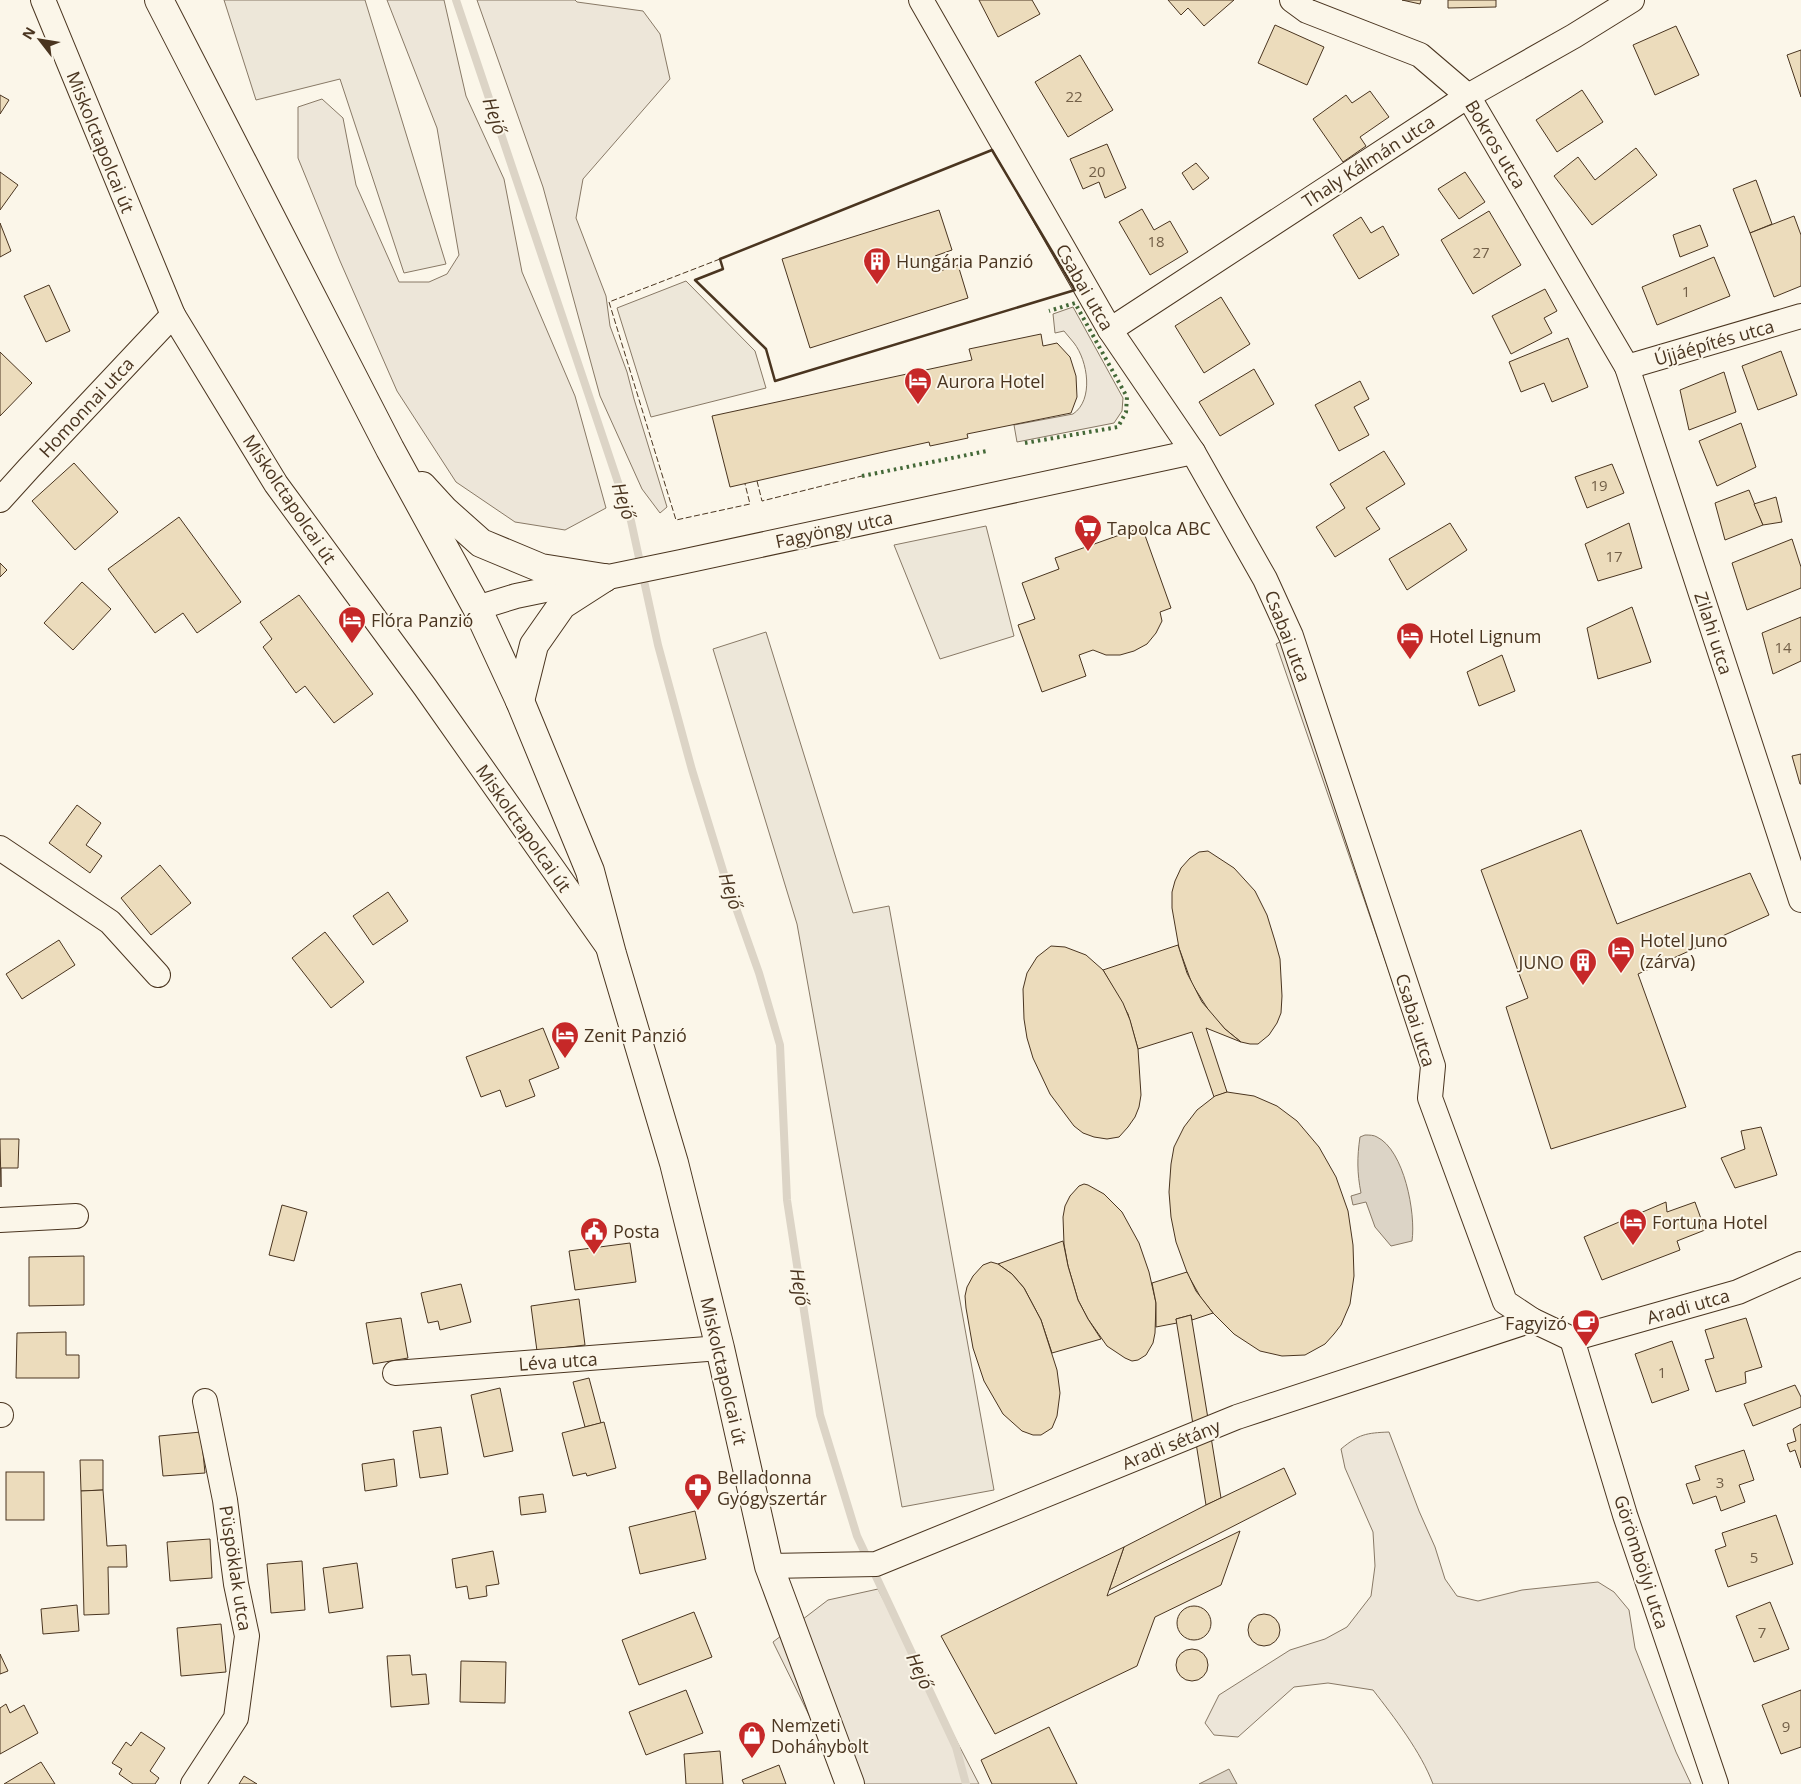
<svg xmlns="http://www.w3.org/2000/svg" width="1801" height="1784" viewBox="0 0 1801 1784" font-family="'Open Sans',sans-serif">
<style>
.green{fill:#ede6d9;stroke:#887966}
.parking{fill:#ede7d9;stroke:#887966}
.water{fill:#dcd4c6;stroke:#887966}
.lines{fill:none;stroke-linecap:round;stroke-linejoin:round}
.stream{stroke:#dcd4c6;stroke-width:8}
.building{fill:#ecdcbc;stroke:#4a3520}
.street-casing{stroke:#4a3520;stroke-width:26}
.secondary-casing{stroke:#4a3520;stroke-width:30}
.street{stroke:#fbf6e9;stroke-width:24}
.secondary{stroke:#fbf6e9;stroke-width:28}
.hedge{stroke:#436837;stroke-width:4;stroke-dasharray:2.5 4;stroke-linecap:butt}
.fence{stroke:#4a3520;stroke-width:1;stroke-dasharray:6 2.5;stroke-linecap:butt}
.wall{stroke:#4a3520;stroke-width:2.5}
.labels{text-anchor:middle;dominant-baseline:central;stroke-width:4;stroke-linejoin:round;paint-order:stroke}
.number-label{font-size:15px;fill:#725f47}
.street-label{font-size:18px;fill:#4a3520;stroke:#fbf6e9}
.poi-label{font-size:18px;fill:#4a3520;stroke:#fbf6e9;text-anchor:start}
.water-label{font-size:19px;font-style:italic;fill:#4a3520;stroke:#fbf6e9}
</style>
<rect width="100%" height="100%" fill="#fbf6e9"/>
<g class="green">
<path d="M387,0h57l22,96 38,83 18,93 53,124 31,112 -41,22 -50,-8 -59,-40 -59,-91 -57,-130 -42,-103v-51l24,-8 21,19 13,67 43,97h30l18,-8 12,-19 -22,-127z"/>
<path d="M477,0h98l2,2 66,9 17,23 10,45 -87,100 -7,39 30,78 4,30 17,46 7,27 33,108 -7,6 -18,-24 -42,-93 -57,-209z"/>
<path d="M1073,307l50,91 -1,13 -8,12 -97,19 -3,-17 59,-11c21,-14 15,-53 1,-71 -3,-4 -7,-8 -10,-12l-9,2 -2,-19z"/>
<path d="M1389,1432l30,79 16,36 10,32 12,17 21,5 44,-11 76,-8 16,10 15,18 6,38 41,104 15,32h-258c-12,-32 -39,-67 -60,-94l-45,-7 -34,4 -56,50 -24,-2 -9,-12 14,-28 71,-45 35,-11 22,-12 24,-31 4,-30 -2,-34 -28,-64 -4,-19c18,-15 25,-16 48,-17z"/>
<path d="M878,1589l101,195h-136l-70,-142 55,-42z"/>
</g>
<g class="parking">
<path d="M224,0h141l81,264 -42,9 -64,-194 -84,21z"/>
<path d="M686,281l69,70 11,37 -115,29 -34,-109z"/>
<path d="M986,526l28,110 -74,23 -46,-114z"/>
<path d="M766,632l87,281 36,-7 105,584 -92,17 -105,-583 -84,-275z"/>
<path d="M1291,636l132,434 -147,-426z"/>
</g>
<g class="water">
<path d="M1365,1135c4,0 9,0 12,2 27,13 39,76 35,104l-21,5 -16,-19 -9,-25 -13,3 -2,-9 10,-3c-4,-20 -4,-36 -1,-56z"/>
<path d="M1229,1769l8,15h-38z"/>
</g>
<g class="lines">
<path class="stream" d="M456,0l175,521 27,124 34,125 32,104 35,99 21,72 7,155 33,215 37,121 99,211 10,37"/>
</g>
<g class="building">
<path d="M979,0h53l8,14 -42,23z"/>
<path d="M1168,0h66l-30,26 -16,-18 -7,7z"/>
<path d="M1402,0h19l-1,4z"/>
<path d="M1448,0h48v7l-48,1z"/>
<path d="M1275,25l49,22 -17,38 -49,-22z"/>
<path d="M1676,26l23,49 -44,20 -22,-50z"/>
<path d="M1801,50v47l-14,-42z"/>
<path d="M1080,55l33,55 -45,27 -33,-55z"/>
<path d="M1582,90l21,32 -46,30 -21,-32z"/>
<path d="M1370,91l19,26 -29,20 6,9 -23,16 -30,-43 33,-24 6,8z"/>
<path d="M0,95l9,5 -9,14z"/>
<path d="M1107,144l19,44 -21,10 -6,-16 -16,7 -13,-30z"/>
<path d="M1636,148l21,27 -65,50 -38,-49 24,-19 17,23z"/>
<path d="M1196,163l13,15 -16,12 -11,-17z"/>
<path d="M0,172l18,13 -18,25z"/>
<path d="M1465,172l20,30 -26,17 -21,-30z"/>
<path d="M1756,180l16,44 -22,9 -17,-44z"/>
<path d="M1142,209l12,21 16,-9 18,31 -38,23 -31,-53z"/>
<path d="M939,210l13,40 -17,6 5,15 18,-6 10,33 -158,50 -28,-89z"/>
<path d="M1489,211l32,54 -48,29 -32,-54z"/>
<path d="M1794,216l7,19v51l-27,11 -24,-64z"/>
<path d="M1361,217l10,16 12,-7 16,29 -40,24 -26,-44z"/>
<path d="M0,223l11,28 -11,6z"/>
<path d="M1700,225l8,21 -28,11 -7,-22z"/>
<path d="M1714,257l16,39 -73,29 -15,-38z"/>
<path d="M49,285l21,46 -24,11 -22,-46z"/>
<path d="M1545,289l12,22 -13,7 8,15 -41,21 -19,-38z"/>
<path d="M1221,297l29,47 -46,29 -29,-47z"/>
<path d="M1041,334l2,12 14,-3 13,14 6,19 1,21 -6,16 -104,21 1,4 -38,8 -1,-4 -41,9 -158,36 -18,-71 260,-56 -3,-11z"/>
<path d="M1568,338l20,49 -36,15 -8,-19 -23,9 -12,-30z"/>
<path d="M1781,351l16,44 -39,15 -16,-44z"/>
<path d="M0,352l32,31 -32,33z"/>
<path d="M1254,369l20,35 -54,32 -21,-34z"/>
<path d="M1724,372l12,40 -47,18 -9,-40z"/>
<path d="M1360,381l9,18 -15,8 15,28 -30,16 -24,-46z"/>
<path d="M1741,423l15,44 -39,19 -18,-45z"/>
<path d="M1384,451l21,33 -39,24 14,21 -45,28 -19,-30 29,-19 -15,-24z"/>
<path d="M74,463l44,49 -43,38 -43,-49z"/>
<path d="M1612,464l12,29 -37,15 -12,-31z"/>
<path d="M1749,490l14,35 -38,15 -10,-37z"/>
<path d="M1776,497l6,25 -19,3 -9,-21z"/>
<path d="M179,517l62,85 -44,31 -14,-20 -28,20 -47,-64z"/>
<path d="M1450,523l17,27 -60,40 -18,-31z"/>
<path d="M1629,523l13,45 -44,13 -13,-37z"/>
<path d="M1142,527l29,81 -11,4 2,9 -6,12 -9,11 -13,7 -14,4h-14l-13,-5 -14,5 7,21 -44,16 -24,-67 17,-6 -13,-36 37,-14 -4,-11z"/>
<path d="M1792,539l9,28v21l-54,22 -15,-47z"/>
<path d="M0,563l7,7 -7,7z"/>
<path d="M82,582l29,27 -38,41 -29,-27z"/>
<path d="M299,595l74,99 -39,29 -29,-37 -9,7 -33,-46 9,-8 -12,-17z"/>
<path d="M1632,607l19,55 -53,17 -11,-51z"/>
<path d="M1801,617v44l-28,13 -11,-41z"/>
<path d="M1502,655l13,36 -36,15 -12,-34z"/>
<path d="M1801,754v30h-1l-8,-28z"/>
<path d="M77,805l24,18 -15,22 16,11 -12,17 -41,-30z"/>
<path d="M1581,830l36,94 133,-51 19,42 -131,59 48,133 -135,42 -45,-142 22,-9 -47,-128z"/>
<path d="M1208,851l26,17 21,23 12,24 8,26 5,18 2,37 -1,17 -4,10 -8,12 -11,9h-8l-9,-2 -16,-13 -14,-15 -19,-30 -13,-36 -7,-40v-16l3,-11 6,-13 9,-10 9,-6z"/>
<path d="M160,865l31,38 -40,32 -30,-37z"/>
<path d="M388,892l20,29 -35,24 -20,-29z"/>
<path d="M325,932l39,50 -33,26 -39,-50z"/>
<path d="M59,940l16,25 -53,34 -16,-25z"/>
<path d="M1178,945l9,28 15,29 23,27 16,13 -35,-14 21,64 -13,5 -22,-65 -54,17 -10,-35 -25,-44z"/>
<path d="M1051,946l14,1 21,8 17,15 20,33 7,17 8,29 3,46 -2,12 -4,10 -7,10 -9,10 -12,2 -13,-2 -11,-4 -9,-7 -24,-32 -17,-36 -6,-20 -3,-19 -1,-30 4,-16 10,-16z"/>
<path d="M543,1028l16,40 -30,12 6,16 -29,11 -6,-17 -19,7 -15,-40z"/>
<path d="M1227,1092l27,4 23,10 20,15 22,26 17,30 12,34 5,34 1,31 -4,28 -9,21 -7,9 -9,10 -20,11 -23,1 -22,-5 -26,-17 -21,-21 -12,-15 -13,-23 -12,-33 -5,-25 -2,-25 2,-28 3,-17 10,-20 13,-17 18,-14z"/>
<path d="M1761,1127l16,48 -42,13 -14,-30 24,-9 -4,-18z"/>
<path d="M0,1139h19l-1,29h-17v19z"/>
<path d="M1084,1184l4,1 16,9 18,18 17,31 10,29 7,31 -1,30 -2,10 -7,12 -8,5 -6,1 -7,-3 -18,-12 -19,-27 -10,-19 -10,-34 -4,-22 -1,-27 2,-11 5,-10 9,-10z"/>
<path d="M1666,1202l1,10 28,-10 10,28 -28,11 3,9 -78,30 -18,-43z"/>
<path d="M282,1205l25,7 -13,49 -25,-6z"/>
<path d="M1063,1241l5,25 10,34 10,19 13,20 -49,14 -11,-33 -17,-32 -12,-14 -14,-10z"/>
<path d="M630,1243l6,39 -61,8 -6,-39z"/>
<path d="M84,1256v49l-55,1v-49z"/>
<path d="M991,1262l7,2 14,10 12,14 17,32 16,50 3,23 -3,23 -5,12 -11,7h-8l-11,-4 -19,-17 -19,-33 -11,-33 -7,-40 -1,-12 2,-9 6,-11 10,-11z"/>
<path d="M1187,1272l9,19 17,22 -21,7 -1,-5 -15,4 1,4 -21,4v-24l-4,-20z"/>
<path d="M461,1284l10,38 -31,8 -2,-9 -10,2 -7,-30z"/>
<path d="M579,1299l6,46 -48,6 -6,-45z"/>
<path d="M1191,1315l30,183 -15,7 -30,-186z"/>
<path d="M401,1318l7,40 -35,6 -7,-41z"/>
<path d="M1746,1318l16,49 -17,5 1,11 -30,9 -11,-32 9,-2 -9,-28z"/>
<path d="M66,1332v23h13v23h-63l1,-45z"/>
<path d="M1672,1341l17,49 -37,13 -17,-49z"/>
<path d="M589,1378l12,45 -16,4 -12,-45z"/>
<path d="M1795,1385l6,12v10l-48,19 -9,-22z"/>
<path d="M500,1388l13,63 -29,6 -13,-62z"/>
<path d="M604,1422l12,46 -29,8 -1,-3 -13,3 -11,-43z"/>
<path d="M1801,1424v44l-6,-18 -5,2 -3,-8 9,-3 -3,-12z"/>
<path d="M441,1427l7,47 -28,4 -7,-47z"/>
<path d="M201,1432l4,41 -42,3 -4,-40z"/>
<path d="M1744,1450l10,30 -15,5 6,17 -24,9 -5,-15 -23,8 -7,-20 14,-4 -5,-14z"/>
<path d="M394,1459l3,27 -32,5 -3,-27z"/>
<path d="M80,1460h23v30l-22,1z"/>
<path d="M1284,1468l12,26 -187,96 15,-43 82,-42z"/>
<rect x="6" y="1472" width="38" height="48"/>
<path d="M103,1490l4,56 19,-1 1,22h-19l1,47 -25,1 -3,-124z"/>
<path d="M543,1494l3,18 -25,3 -2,-18z"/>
<path d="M695,1511l11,48 -66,15 -11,-47z"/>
<path d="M1776,1515l17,49 -65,23 -13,-37 11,-4 -4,-13z"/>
<path d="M1240,1531l-19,54 -66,32 -18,49 -142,68 -54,-98 183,-89 -17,49z"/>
<path d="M210,1539l2,39 -42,3 -3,-39z"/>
<path d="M493,1551l6,33 -13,2 1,10 -18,3 -2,-13 -11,2 -4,-29z"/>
<path d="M302,1561l3,49 -34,3 -4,-49z"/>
<path d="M357,1563l6,45 -34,5 -6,-45z"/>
<path d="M1770,1602l19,47 -35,13 -18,-46z"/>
<path d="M77,1605l2,26 -36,3 -2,-25z"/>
<circle cx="1194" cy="1623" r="17"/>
<path d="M694,1612l18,45 -73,28 -17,-45z"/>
<circle cx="1264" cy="1630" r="16"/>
<path d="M221,1624l5,48 -45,4 -4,-48z"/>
<circle cx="1192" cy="1665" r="16"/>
<path d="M0,1654l8,17 -8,3z"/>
<path d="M410,1655l2,20 14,-1 3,30 -38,3 -4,-51z"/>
<path d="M461,1661l45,1 -1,41 -45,-1z"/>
<path d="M686,1690l17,43 -57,22 -17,-43z"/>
<path d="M1801,1690v57l-20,7 -19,-49z"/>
<path d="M6,1704l4,9 14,-8 14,28 -38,21v-46z"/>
<path d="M1049,1727l28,57h-85l-11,-24z"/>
<path d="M141,1732l24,16 -15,23 9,7 -4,6h-22l-14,-10 3,-5 -10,-6 14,-21 5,4z"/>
<path d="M720,1751l3,33h-37l-2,-30z"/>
<path d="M41,1762l14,22h-51z"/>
<path d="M779,1765l7,19h-42l-2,-4z"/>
<path d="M244,1776l13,8h-18z"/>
</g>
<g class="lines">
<g class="street-casing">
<g id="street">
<path d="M43,0l130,315 103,169 149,203 183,260"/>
<path d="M921,0l189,330 83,122 72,127 26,57 142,430 -3,32 75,204 27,18 40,19"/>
<path d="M1292,0l15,11 113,44 48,41 159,271 174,533"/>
<path d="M1110,330l358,-234 106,-60 58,-36"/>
<path d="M1627,367l174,-51"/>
<path d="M0,500l29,-32 144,-153"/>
<path d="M477,608l39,-12 165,-34 512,-110"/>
<path d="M0,848l110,74 48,53"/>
<path d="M0,1220l76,-4"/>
<path d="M1572,1339l53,176 91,269"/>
<path d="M1572,1339l166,-47 63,-28"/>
<path d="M395,1373l325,-25"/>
<path d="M0,1415h1"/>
<path d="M769,1566l107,-2 361,-147 295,-97"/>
<path d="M193,1784l43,-66 11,-82 -11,-52 -11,-84 -20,-99"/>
</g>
</g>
<g class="secondary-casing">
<g id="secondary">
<path d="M159,0l231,449 87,159 43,93 70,170 22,83 62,209 46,185 49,218 81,218"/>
<path d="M422,486l22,24 37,33 60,25 63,10"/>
<path d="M520,701l14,-56 28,-40 42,-27"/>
</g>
</g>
<use href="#street" class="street"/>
<use href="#secondary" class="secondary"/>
<g class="hedge">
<path d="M1025,443l93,-16 8,-15 1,-15 -52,-94 -26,8"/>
<path d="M862,476l125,-25"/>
</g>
<g class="fence">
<path d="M720,259l-111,43 67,218 74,-16 -5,-20"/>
<path d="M757,481l5,20 100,-25"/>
</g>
<path class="wall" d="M992,150l83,140 -300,91 -9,-32 -71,-69 28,-11 -3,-10z"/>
</g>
<defs>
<g id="building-pin" transform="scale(1.4375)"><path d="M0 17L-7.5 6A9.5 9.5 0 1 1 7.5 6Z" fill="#c62828" stroke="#fbf6e9"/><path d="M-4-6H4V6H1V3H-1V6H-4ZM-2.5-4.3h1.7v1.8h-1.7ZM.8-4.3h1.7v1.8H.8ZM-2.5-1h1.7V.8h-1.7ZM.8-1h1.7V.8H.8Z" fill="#fff"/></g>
<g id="hotel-pin" transform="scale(1.4375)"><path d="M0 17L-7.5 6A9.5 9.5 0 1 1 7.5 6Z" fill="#c62828" stroke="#fbf6e9"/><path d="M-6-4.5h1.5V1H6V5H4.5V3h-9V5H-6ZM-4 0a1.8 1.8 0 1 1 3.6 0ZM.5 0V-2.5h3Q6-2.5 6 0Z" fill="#fff"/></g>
<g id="supermarket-pin" transform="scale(1.4375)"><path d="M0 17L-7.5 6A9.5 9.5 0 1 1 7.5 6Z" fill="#c62828" stroke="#fbf6e9"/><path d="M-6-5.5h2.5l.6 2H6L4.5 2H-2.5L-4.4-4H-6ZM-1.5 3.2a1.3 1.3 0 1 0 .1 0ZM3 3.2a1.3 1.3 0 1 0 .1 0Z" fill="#fff"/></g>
<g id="civic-pin" transform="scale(1.4375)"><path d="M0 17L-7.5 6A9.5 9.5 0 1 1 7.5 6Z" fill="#c62828" stroke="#fbf6e9"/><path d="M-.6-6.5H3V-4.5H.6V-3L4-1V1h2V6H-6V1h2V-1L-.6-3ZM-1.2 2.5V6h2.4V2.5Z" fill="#fff"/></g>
<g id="cafe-pin" transform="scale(1.4375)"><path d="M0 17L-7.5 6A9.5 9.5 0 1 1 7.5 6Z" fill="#c62828" stroke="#fbf6e9"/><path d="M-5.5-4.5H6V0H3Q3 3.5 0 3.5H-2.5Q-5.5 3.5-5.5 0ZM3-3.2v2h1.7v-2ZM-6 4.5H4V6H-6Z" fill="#fff"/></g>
<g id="pharmacy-pin" transform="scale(1.4375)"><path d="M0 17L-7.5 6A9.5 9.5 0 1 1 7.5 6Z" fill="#c62828" stroke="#fbf6e9"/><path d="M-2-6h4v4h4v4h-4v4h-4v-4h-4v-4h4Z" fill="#fff"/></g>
<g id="shop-pin" transform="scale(1.4375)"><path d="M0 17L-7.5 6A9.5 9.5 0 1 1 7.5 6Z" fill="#c62828" stroke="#fbf6e9"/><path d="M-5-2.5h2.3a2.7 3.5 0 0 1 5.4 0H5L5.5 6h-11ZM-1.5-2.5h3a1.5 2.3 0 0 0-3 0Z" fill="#fff"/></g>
</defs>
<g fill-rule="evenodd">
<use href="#building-pin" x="877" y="261"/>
<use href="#hotel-pin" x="918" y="381"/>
<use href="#supermarket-pin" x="1088" y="528"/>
<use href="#hotel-pin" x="352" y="620"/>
<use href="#hotel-pin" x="1410" y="636"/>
<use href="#hotel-pin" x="1621" y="950"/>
<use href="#building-pin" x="1583" y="962"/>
<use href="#hotel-pin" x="565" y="1035"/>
<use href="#hotel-pin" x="1633" y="1222"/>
<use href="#civic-pin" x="594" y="1231"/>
<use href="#cafe-pin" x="1586" y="1323"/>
<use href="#pharmacy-pin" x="698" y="1487"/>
<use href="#shop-pin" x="752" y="1735"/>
</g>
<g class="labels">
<g class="number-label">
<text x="1074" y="96">22</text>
<text x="1097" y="171">20</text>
<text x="1156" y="241">18</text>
<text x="1481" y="252">27</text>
<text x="1686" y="291">1</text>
<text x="1599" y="485">19</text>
<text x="1614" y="556">17</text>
<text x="1783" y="647">14</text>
<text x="1662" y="1372">1</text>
<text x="1720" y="1482">3</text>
<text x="1754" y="1557">5</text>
<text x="1762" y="1632">7</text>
<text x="1786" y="1726">9</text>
</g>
<g class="street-label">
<text transform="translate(101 142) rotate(68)">Miskolctapolcai út</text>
<text transform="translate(1496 144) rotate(59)">Bokros utca</text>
<text transform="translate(1368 161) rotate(-33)">Thaly Kálmán utca</text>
<text transform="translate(1085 287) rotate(60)">Csabai utca</text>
<text transform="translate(1714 342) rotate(-16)">Újjáépítés utca</text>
<text transform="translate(86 407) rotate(-47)">Homonnai utca</text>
<text transform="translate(290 499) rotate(56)">Miskolctapolcai út</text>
<text transform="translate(834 529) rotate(-12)">Fagyöngy utca</text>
<text transform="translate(1714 633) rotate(72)">Zilahi utca</text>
<text transform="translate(1288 636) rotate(69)">Csabai utca</text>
<text transform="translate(524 828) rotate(55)">Miskolctapolcai út</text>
<text transform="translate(1416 1020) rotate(73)">Csabai utca</text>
<text transform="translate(1688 1306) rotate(-16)">Aradi utca</text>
<text transform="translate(558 1361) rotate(-4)">Léva utca</text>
<text transform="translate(724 1371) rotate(77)">Miskolctapolcai út</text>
<text transform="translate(1171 1444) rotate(-22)">Aradi sétány</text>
<text transform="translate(1642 1562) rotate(72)">Görömbölyi utca</text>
<text transform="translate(236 1568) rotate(81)">Püspöklak utca</text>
</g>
<g class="poi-label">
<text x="896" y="261">Hungária Panzió</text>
<text x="937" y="381">Aurora Hotel</text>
<text x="1107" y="528">Tapolca ABC</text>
<text x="371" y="620">Flóra Panzió</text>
<text x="1429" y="636">Hotel Lignum</text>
<text x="1640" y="940">Hotel Juno<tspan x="1640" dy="21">(zárva)</tspan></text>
<text x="1564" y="962" text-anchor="end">JUNO</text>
<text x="584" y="1035">Zenit Panzió</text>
<text x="1652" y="1222">Fortuna Hotel</text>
<text x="613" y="1231">Posta</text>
<text x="1567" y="1323" text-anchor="end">Fagyizó</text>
<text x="717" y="1477">Belladonna<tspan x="717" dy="21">Gyógyszertár</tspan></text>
<text x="771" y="1725">Nemzeti<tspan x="771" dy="21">Dohánybolt</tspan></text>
</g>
<g class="water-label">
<text transform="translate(495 116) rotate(71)">Hejő</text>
<text transform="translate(624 501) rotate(72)">Hejő</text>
<text transform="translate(731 891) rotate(72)">Hejő</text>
<text transform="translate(800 1287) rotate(81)">Hejő</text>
<text transform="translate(920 1671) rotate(65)">Hejő</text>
</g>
</g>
<g transform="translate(40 40) rotate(301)" stroke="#fbf6e9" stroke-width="4" paint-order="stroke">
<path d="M0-4L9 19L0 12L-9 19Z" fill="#4a3520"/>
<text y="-8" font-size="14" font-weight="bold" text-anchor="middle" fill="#4a3520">N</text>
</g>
</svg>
